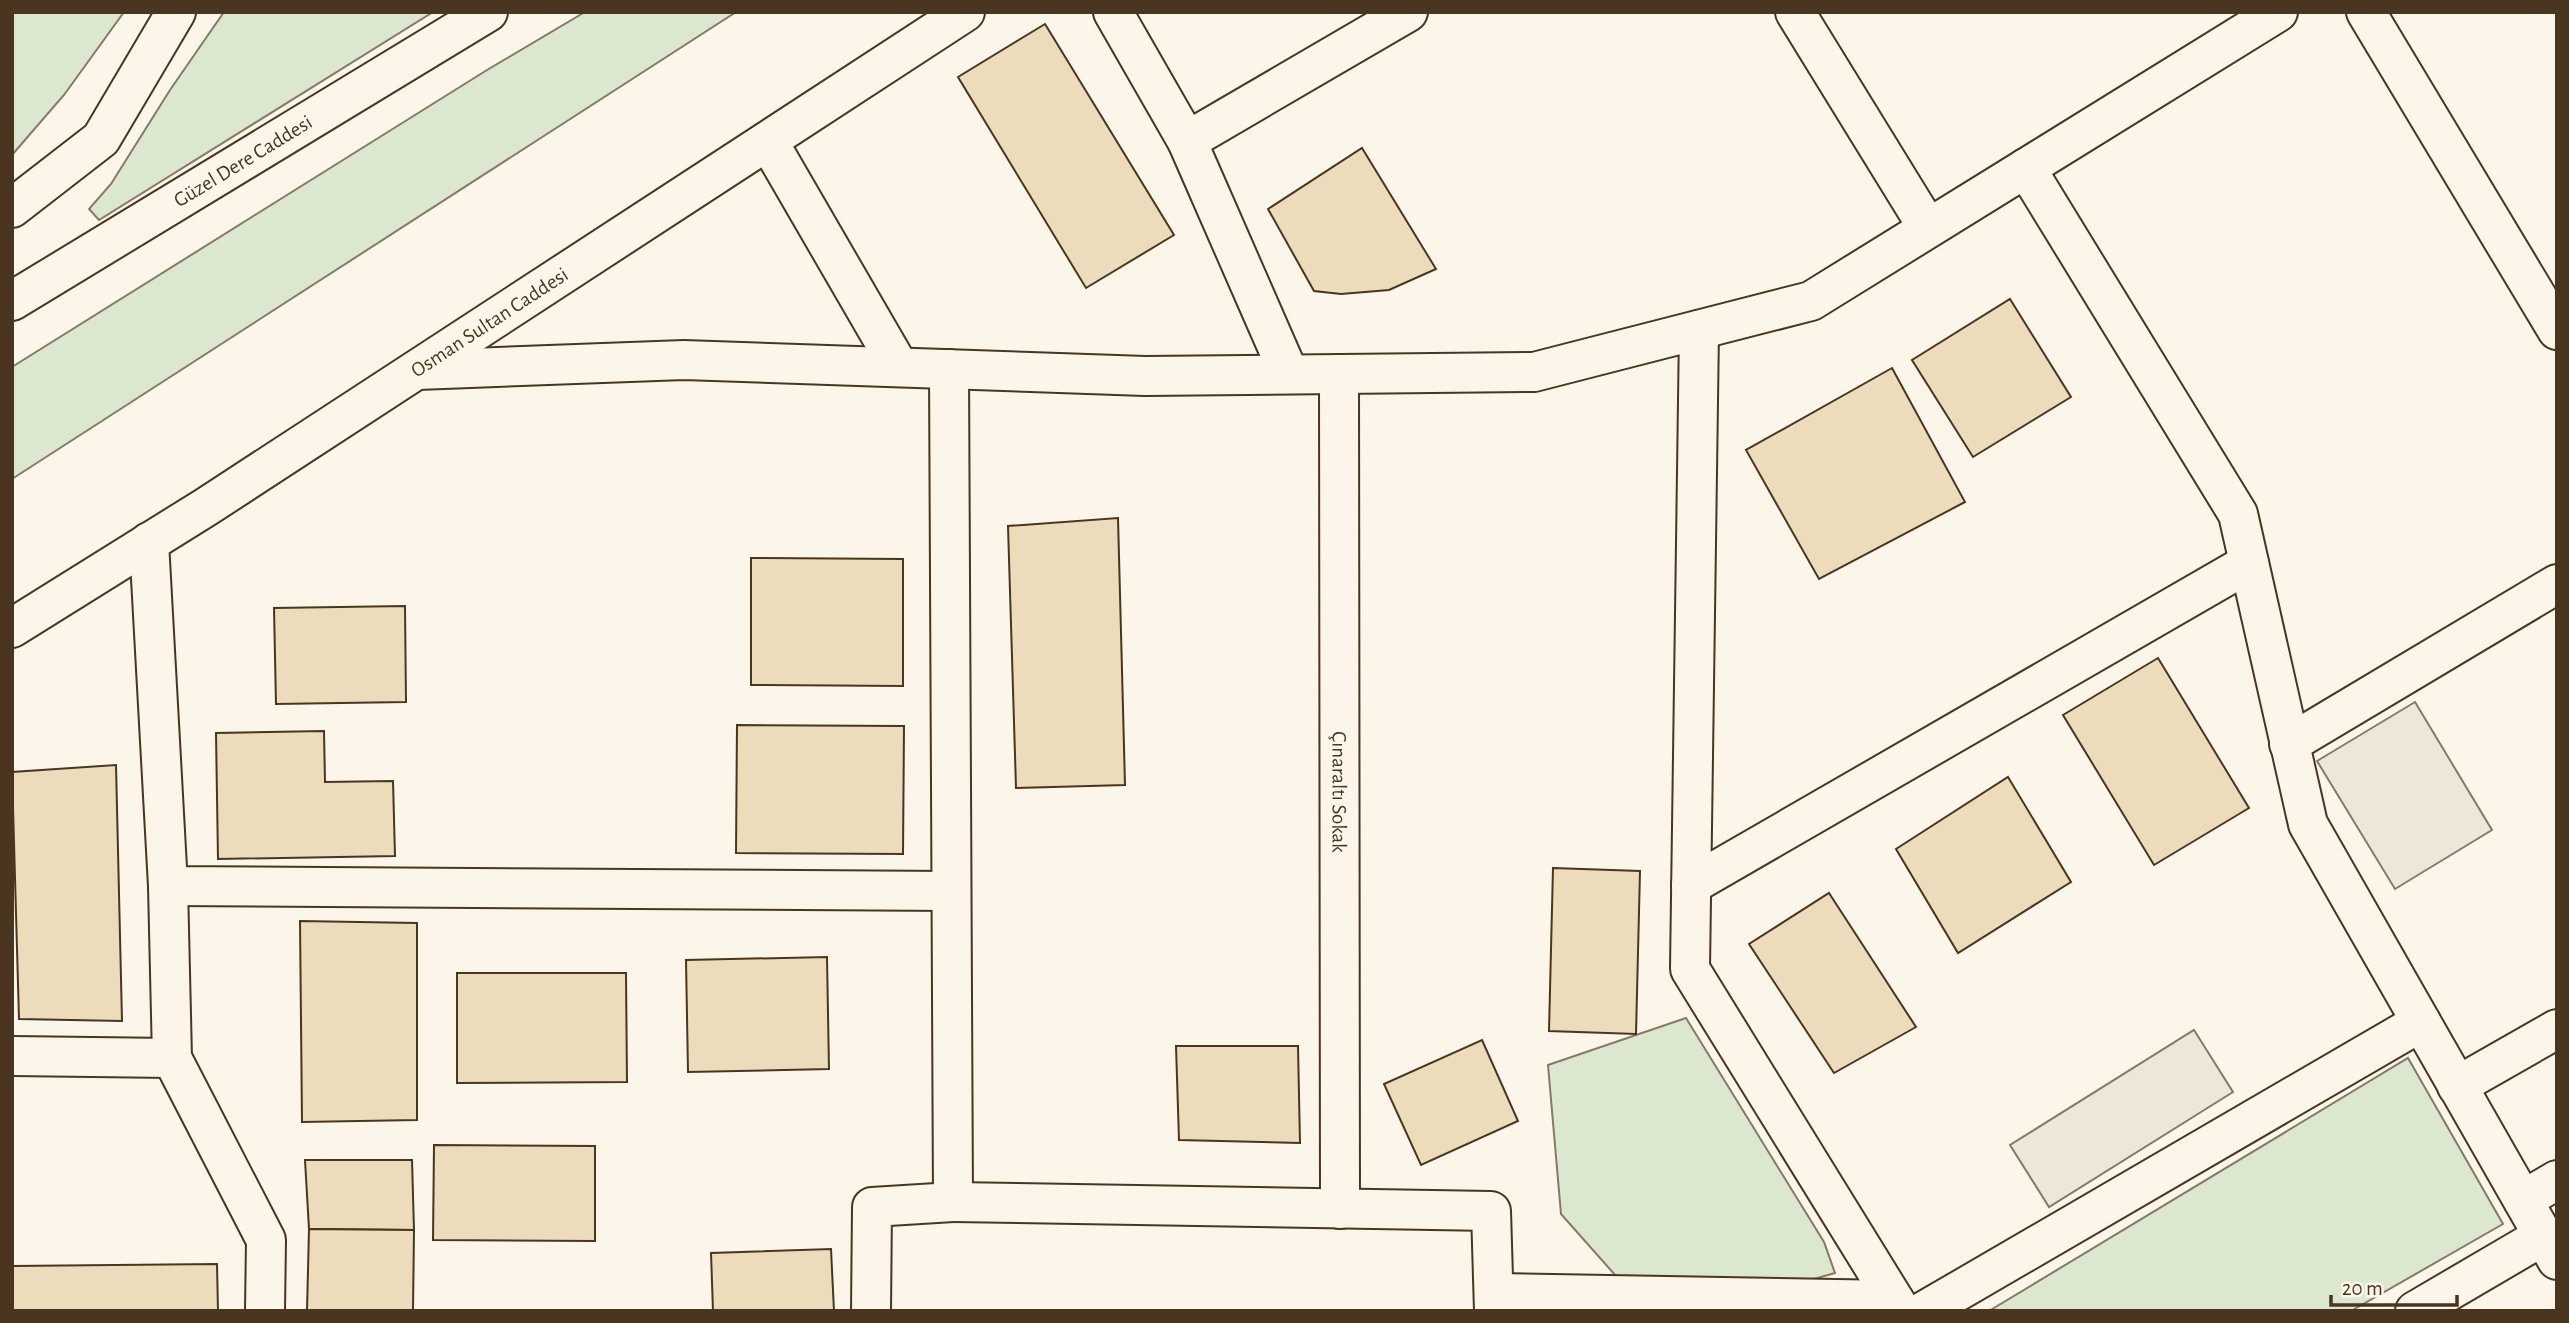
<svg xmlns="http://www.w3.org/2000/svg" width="2569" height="1323" viewBox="0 0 2569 1323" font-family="'Alegreya Sans',sans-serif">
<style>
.green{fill:#dce7d0;stroke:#887966;stroke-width:2}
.parking{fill:#ede7d9;stroke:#887966;stroke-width:2}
.building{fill:#ecdcbc;stroke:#4a3520;stroke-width:2}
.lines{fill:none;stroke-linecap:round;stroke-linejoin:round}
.minor-casing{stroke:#4a3520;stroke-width:42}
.major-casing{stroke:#4a3520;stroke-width:42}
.minor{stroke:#fbf6e9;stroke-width:38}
.major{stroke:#fbf6e9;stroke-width:38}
.labels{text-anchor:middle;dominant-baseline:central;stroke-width:5;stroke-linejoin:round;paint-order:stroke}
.street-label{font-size:21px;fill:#4a3520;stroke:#fbf6e9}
</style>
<rect width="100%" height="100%" fill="#fbf6e9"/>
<g class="green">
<path d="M12,12h112l-60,83 -52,60z"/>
<path d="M224,12h209l-334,208 -10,-11 22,-25 59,-94z"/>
<path d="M585,12h151l-724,467v-112l475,-297z"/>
<path d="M1686,1018l138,224 11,31 -28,8 -191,-5 -55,-62 -13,-149z"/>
<path d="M2408,1058l95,166 -152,87h-362z"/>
</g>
<g class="parking">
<path d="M2415,702l77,128 -97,59 -78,-128z"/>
<path d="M2194,1030l39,62 -184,115 -39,-62z"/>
</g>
<g class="building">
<path d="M1045,24l129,211 -88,53 -128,-211z"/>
<path d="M1362,148l74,121 -47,21 -48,4 -27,-3 -46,-82z"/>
<path d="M2010,299l61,98 -98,60 -61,-97z"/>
<path d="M1892,368l73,134 -146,77 -73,-129z"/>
<path d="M1118,518l7,267 -109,3 -8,-262z"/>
<path d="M751,558l152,1v127l-152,-1z"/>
<path d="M405,606l1,96 -130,2 -2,-96z"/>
<path d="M2158,658l91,150 -95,57 -91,-150z"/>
<path d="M737,725l167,1 -1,128 -167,-1z"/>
<path d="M324,731l1,51 68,-1 2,75 -177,3 -2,-126z"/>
<path d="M116,765l6,256 -103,-2 -7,-247z"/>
<path d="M2008,777l63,105 -113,71 -62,-104z"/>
<path d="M1553,868l87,3 -4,163 -87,-3z"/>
<path d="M1829,893l87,134 -82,46 -85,-129z"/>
<path d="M300,921l117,2v197l-115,2z"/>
<path d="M827,957l2,112 -141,3 -2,-112z"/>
<path d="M457,973h169l1,109 -170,1z"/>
<path d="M1482,1040l36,81 -97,44 -37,-81z"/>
<path d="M1176,1046h122l2,97 -121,-3z"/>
<path d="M434,1145l161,1v95l-162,-1z"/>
<path d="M305,1160h107l2,70 -105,-1z"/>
<path d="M309,1229l105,1 -1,81h-106z"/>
<path d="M831,1249l3,62h-121l-2,-58z"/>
<path d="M217,1264l1,47h-206v-45z"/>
</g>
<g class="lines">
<g class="minor-casing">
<g id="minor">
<path d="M1113,12l74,129"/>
<path d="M1795,12l133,216"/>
<path d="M2366,12l191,318"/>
<path d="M768,141l131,226"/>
<path d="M2026,168l212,346 70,310 249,436"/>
<path d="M1699,330l-9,639 211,342"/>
<path d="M417,370l267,-10 461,16 389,-4 277,-71 467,-289"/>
<path d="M1289,374l-102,-233 221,-129"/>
<path id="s1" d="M1339,374l1,835"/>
<path d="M149,542l19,344 783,5"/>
<path id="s2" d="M12,628l194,-121 759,-495"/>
<path d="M2289,744l268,-160"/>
<path d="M1691,885l558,-322"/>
<path d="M168,886l4,172 94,182 -1,71"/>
<path d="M12,1056l160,2"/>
<path d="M2457,1086l100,-57"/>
<path d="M2523,1200l34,-20"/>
<path d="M953,1202l538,9 3,100"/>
<path d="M1494,1293l400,7"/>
<path d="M871,1311l1,-104 81,-5 -4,-833"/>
<path d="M1924,1311l497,-289"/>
<path d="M2415,1311l128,-75"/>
</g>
</g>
<g class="major-casing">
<g id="major">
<path d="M12,208l89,-69 75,-127"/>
<path id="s3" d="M12,301l476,-289"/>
</g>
</g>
<use href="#minor" class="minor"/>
<use href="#major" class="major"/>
</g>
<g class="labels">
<g class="street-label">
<text stroke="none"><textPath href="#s3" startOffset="270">Güzel Dere Caddesi</textPath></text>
<text stroke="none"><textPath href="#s2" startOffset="567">Osman Sultan Caddesi</textPath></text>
<text stroke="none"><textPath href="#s1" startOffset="418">Çınaraltı Sokak</textPath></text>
</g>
</g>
<rect width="2569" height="1323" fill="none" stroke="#4a3520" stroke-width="28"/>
<path d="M2331 1295v10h126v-10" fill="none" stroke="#4a3520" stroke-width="3.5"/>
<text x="2342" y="1295" font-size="21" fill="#4a3520" stroke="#fbf6e9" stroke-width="5" paint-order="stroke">20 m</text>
</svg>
